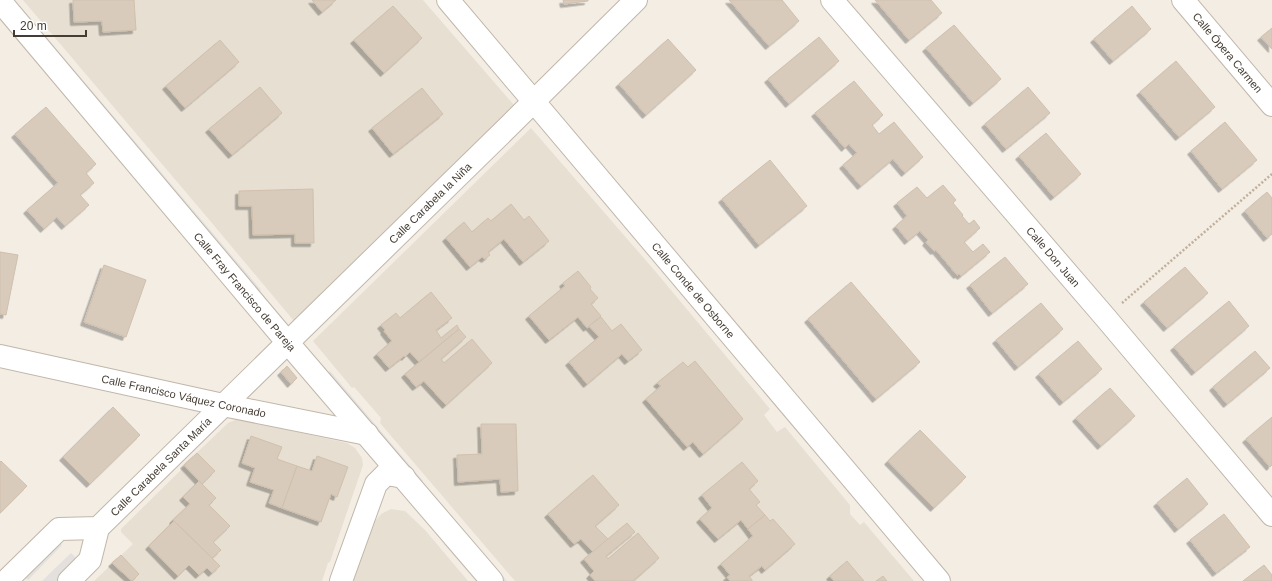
<svg xmlns="http://www.w3.org/2000/svg" width="1272" height="581" viewBox="0 0 1272 581" font-family="Arial,sans-serif">
<style>
.residential{fill:#e7dfd2}
.parking{fill:#e3e0dd}
.building{fill:#d8cbbc;stroke:#d0c0ac;filter:url(#shadow)}
.lines{fill:none;stroke-linecap:round;stroke-linejoin:round}
.street-casing{stroke:#c1b7aa;stroke-width:24}
.path{stroke:#c1af97;stroke-width:2.5;stroke-dasharray:2 2;stroke-linecap:butt}
.street{stroke:#fff;stroke-width:22}
.labels{text-anchor:middle;dominant-baseline:central;stroke-width:3;stroke-linejoin:round;paint-order:stroke}
.street-label{font-size:11px;fill:#453d34;stroke:#fff}
</style>
<defs>
<filter id="shadow"><feDropShadow dx="-3.5" dy="3.5" stdDeviation="0" flood-color="#0004"/></filter>
</defs>
<rect width="100%" height="100%" fill="#f3ede4"/>
<g class="residential">
<path d="M23,0h400l91,105 -220,216 -88,-105z"/>
<path d="M531,128l124,143 115,138 -6,6 13,17 8,-5 65,78v9l10,11 4,-3 50,59h-399l-135,-158 1,-5 -27,-31 -2,1 -39,-47z"/>
<path d="M238,419l109,24 8,5 7,10 1,7 -33,97 -2,1 -6,18h-228l39,-37 -12,-12v-3l64,-63 -1,-1 44,-42z"/>
<path d="M391,509l14,2 20,19 43,51h-115l22,-60 6,-7z"/>
</g>
<g class="parking">
<path d="M7,0h8l246,290 -5,4z"/>
<path d="M330,371l93,110 -5,4 -93,-110z"/>
<path d="M462,528l45,53h-8l-42,-49z"/>
<path d="M449,539l35,42h-8l-32,-37z"/>
<path d="M57,541l5,4 -34,35 -6,-5z"/>
<path d="M71,553l10,10 -18,18h-21z"/>
</g>
<g class="building">
<path d="M73,0h61l2,30 -33,2 -1,-11 -28,1z"/>
<path d="M312,0h24l-14,12z"/>
<path d="M563,0h25v1l-24,3z"/>
<path d="M729,0h53l17,21 -30,25z"/>
<path d="M875,0h56l11,13 -33,27z"/>
<path d="M393,6l29,32 -38,35 -30,-33z"/>
<path d="M1132,6l19,23 -38,32 -19,-22z"/>
<path d="M954,25l47,54 -28,24 -47,-55z"/>
<path d="M1272,28v21l-11,-12z"/>
<path d="M819,37l20,24 -50,43 -21,-25z"/>
<path d="M668,39l28,31 -50,45 -27,-31z"/>
<path d="M220,40l19,22 -54,46 -19,-22z"/>
<path d="M1176,61l39,46 -36,30 -39,-45z"/>
<path d="M854,81l29,34 -11,10 7,9 15,-12 29,35 -18,16 -12,-14 -32,27 -18,-21 14,-12 -8,-9 -4,4 -30,-35z"/>
<path d="M260,87l22,26 -50,42 -23,-26z"/>
<path d="M1028,87l22,26 -44,36 -21,-25z"/>
<path d="M422,88l21,26 -50,40 -21,-26z"/>
<path d="M46,107l50,57 -10,9 8,10 -14,12 9,10 -24,21 -8,-9 -13,12 -17,-19 31,-27 -43,-49z"/>
<path d="M1225,122l32,38 -35,29 -31,-38z"/>
<path d="M1046,133l35,41 -27,23 -35,-41z"/>
<path d="M770,160l37,46 -48,39 -37,-46z"/>
<path d="M943,185l13,15 -3,3 10,12 -1,1 7,8 5,-4 6,8 -16,14 9,10 10,-8 7,8 -29,24 -2,-2 -2,1 -21,-25 -2,1 -8,-9 2,-2 -8,-9 -12,10 -12,-15 11,-10 -10,-13 20,-16 10,11z"/>
<path d="M313,189l1,54h-19v-9l-42,1 -1,-29h-13v-15z"/>
<path d="M1267,192l5,6v36l-5,4 -22,-27z"/>
<path d="M511,204l13,16 5,-4 20,25 -26,21 -19,-23 -16,13 2,3 -5,4 -3,-2 -12,10 -24,-29 18,-16 8,10 16,-14 3,3z"/>
<path d="M0,252l18,3 -12,60 -6,-1z"/>
<path d="M1005,257l23,27 -36,29 -22,-28z"/>
<path d="M104,265l42,15 -20,57 -42,-15z"/>
<path d="M1185,267l23,26 -41,35 -23,-26z"/>
<path d="M578,271l13,16 -1,2 8,9 -7,6 10,12 -14,12 -9,-11 -29,23 -20,-24 36,-30 -2,-3z"/>
<path d="M851,282l69,80 -44,37 -68,-80z"/>
<path d="M431,292l21,26 -16,12 5,8 16,-13 2,4 -40,33 -9,-10 -5,5 -1,-1 -15,12 -12,-14 15,-13 -8,-10 1,-1 -4,-5 15,-12 4,5z"/>
<path d="M1229,301l20,25 -54,46 -21,-25z"/>
<path d="M1041,303l22,26 -45,38 -22,-27z"/>
<path d="M601,317l11,14 9,-7 21,26 -14,11 -6,-7 -35,30 -18,-22 30,-25 -10,-11z"/>
<path d="M459,329l7,8 -25,22 3,4 28,-24 20,24 -46,42 -22,-24 -8,6 -11,-13z"/>
<path d="M1078,341l24,28 -39,33 -24,-28z"/>
<path d="M1255,351l15,17 -43,36 -14,-17z"/>
<path d="M695,361l48,58 -40,35 -10,-12 -6,5 -41,-48 15,-13 -4,-3 26,-21 5,5z"/>
<path d="M287,366l10,12 -6,6 -10,-12z"/>
<path d="M1110,388l25,28 -34,30 -25,-28z"/>
<path d="M113,407l27,28 -50,49 -27,-27z"/>
<path d="M1272,417v48l-2,2 -24,-28z"/>
<path d="M481,424h35l2,67 -17,1 -1,-13 -42,3 -1,-27 25,-1z"/>
<path d="M920,430l46,47 -32,31 -46,-47z"/>
<path d="M251,436l31,11 -5,12 20,7 -15,42 -13,-5 5,-13 -24,-8 5,-14 -13,-5z"/>
<path d="M197,453l18,18 -13,13 -18,-19z"/>
<path d="M317,456l31,11 -11,30 -6,-3 -10,28 -39,-14 15,-42 15,5z"/>
<path d="M1,461l26,25 -27,27v-51z"/>
<path d="M742,462l16,19 -9,8 11,13 -4,3 9,10 -17,14 -7,-9 -23,19 -18,-20 12,-11 -10,-13z"/>
<path d="M593,475l26,30 -24,21 13,13 -15,13 -12,-13 -7,5 -26,-30z"/>
<path d="M1187,478l21,26 -30,25 -21,-26z"/>
<path d="M199,481l17,17 -7,7 21,21 -17,16 8,8 -9,8 -39,-38 17,-16 -7,-7z"/>
<path d="M1224,514l26,33 -34,26 -26,-33z"/>
<path d="M765,515l5,6 3,-2 22,25 -30,26 -3,-4 -13,10 3,4v1h-22l-3,-4 3,-2 -9,-11 32,-28 -5,-7z"/>
<path d="M174,521l38,37 8,8 -8,7 -5,-5 -8,7 -10,-10 -11,11 -29,-30z"/>
<path d="M627,523l8,9 -29,24 2,3 30,-26 21,25 -26,23h-38l-5,-6 4,-4 -10,-12z"/>
<path d="M121,555l18,19 -7,7 -20,-18z"/>
<path d="M847,561l17,20h-30l-4,-5z"/>
<path d="M1264,565l8,10v6h-29z"/>
<path d="M883,576l4,5h-11z"/>
</g>
<g class="lines">
<g class="street-casing">
<g id="street">
<path id="s1" d="M448,0l491,581"/>
<path id="s2" d="M832,0l273,317 167,198"/>
<path id="s3" d="M1183,0l89,105"/>
<path id="s4" d="M0,1l282,335 210,245"/>
<path id="s5" d="M0,356l223,49 144,29"/>
<path id="s6" d="M6,581l53,-52 39,-1 412,-403 126,-125"/>
<path d="M69,581l21,-21 8,-32"/>
<path d="M341,581l35,-97 10,-10 18,3"/>
</g>
</g>
<path class="path" d="M1122,303l150,-129"/>
<use href="#street" class="street"/>
</g>
<g class="labels">
<g class="street-label">
<text stroke="none"><textPath href="#s3" startOffset="69">Calle Ópera Carmen</textPath></text>
<text stroke="none"><textPath href="#s6" startOffset="578">Calle Carabela la Niña</textPath></text>
<text stroke="none"><textPath href="#s2" startOffset="339">Calle Don Juan</textPath></text>
<text stroke="none"><textPath href="#s1" startOffset="380">Calle Conde de Osborne</textPath></text>
<text stroke="none"><textPath href="#s4" startOffset="380">Calle Fray Francisco de Pareja</textPath></text>
<text stroke="none"><textPath href="#s5" startOffset="188">Calle Francisco Váquez Coronado</textPath></text>
<text stroke="none"><textPath href="#s6" startOffset="201">Calle Carabela Santa María</textPath></text>
</g>
</g>
<path d="M14 30v6h72v-6" fill="none" stroke="#453d34" stroke-width="2"/>
<text x="20" y="30" font-size="12" fill="#453d34" stroke="#ffffff" stroke-width="3" paint-order="stroke">20 m</text>
</svg>
